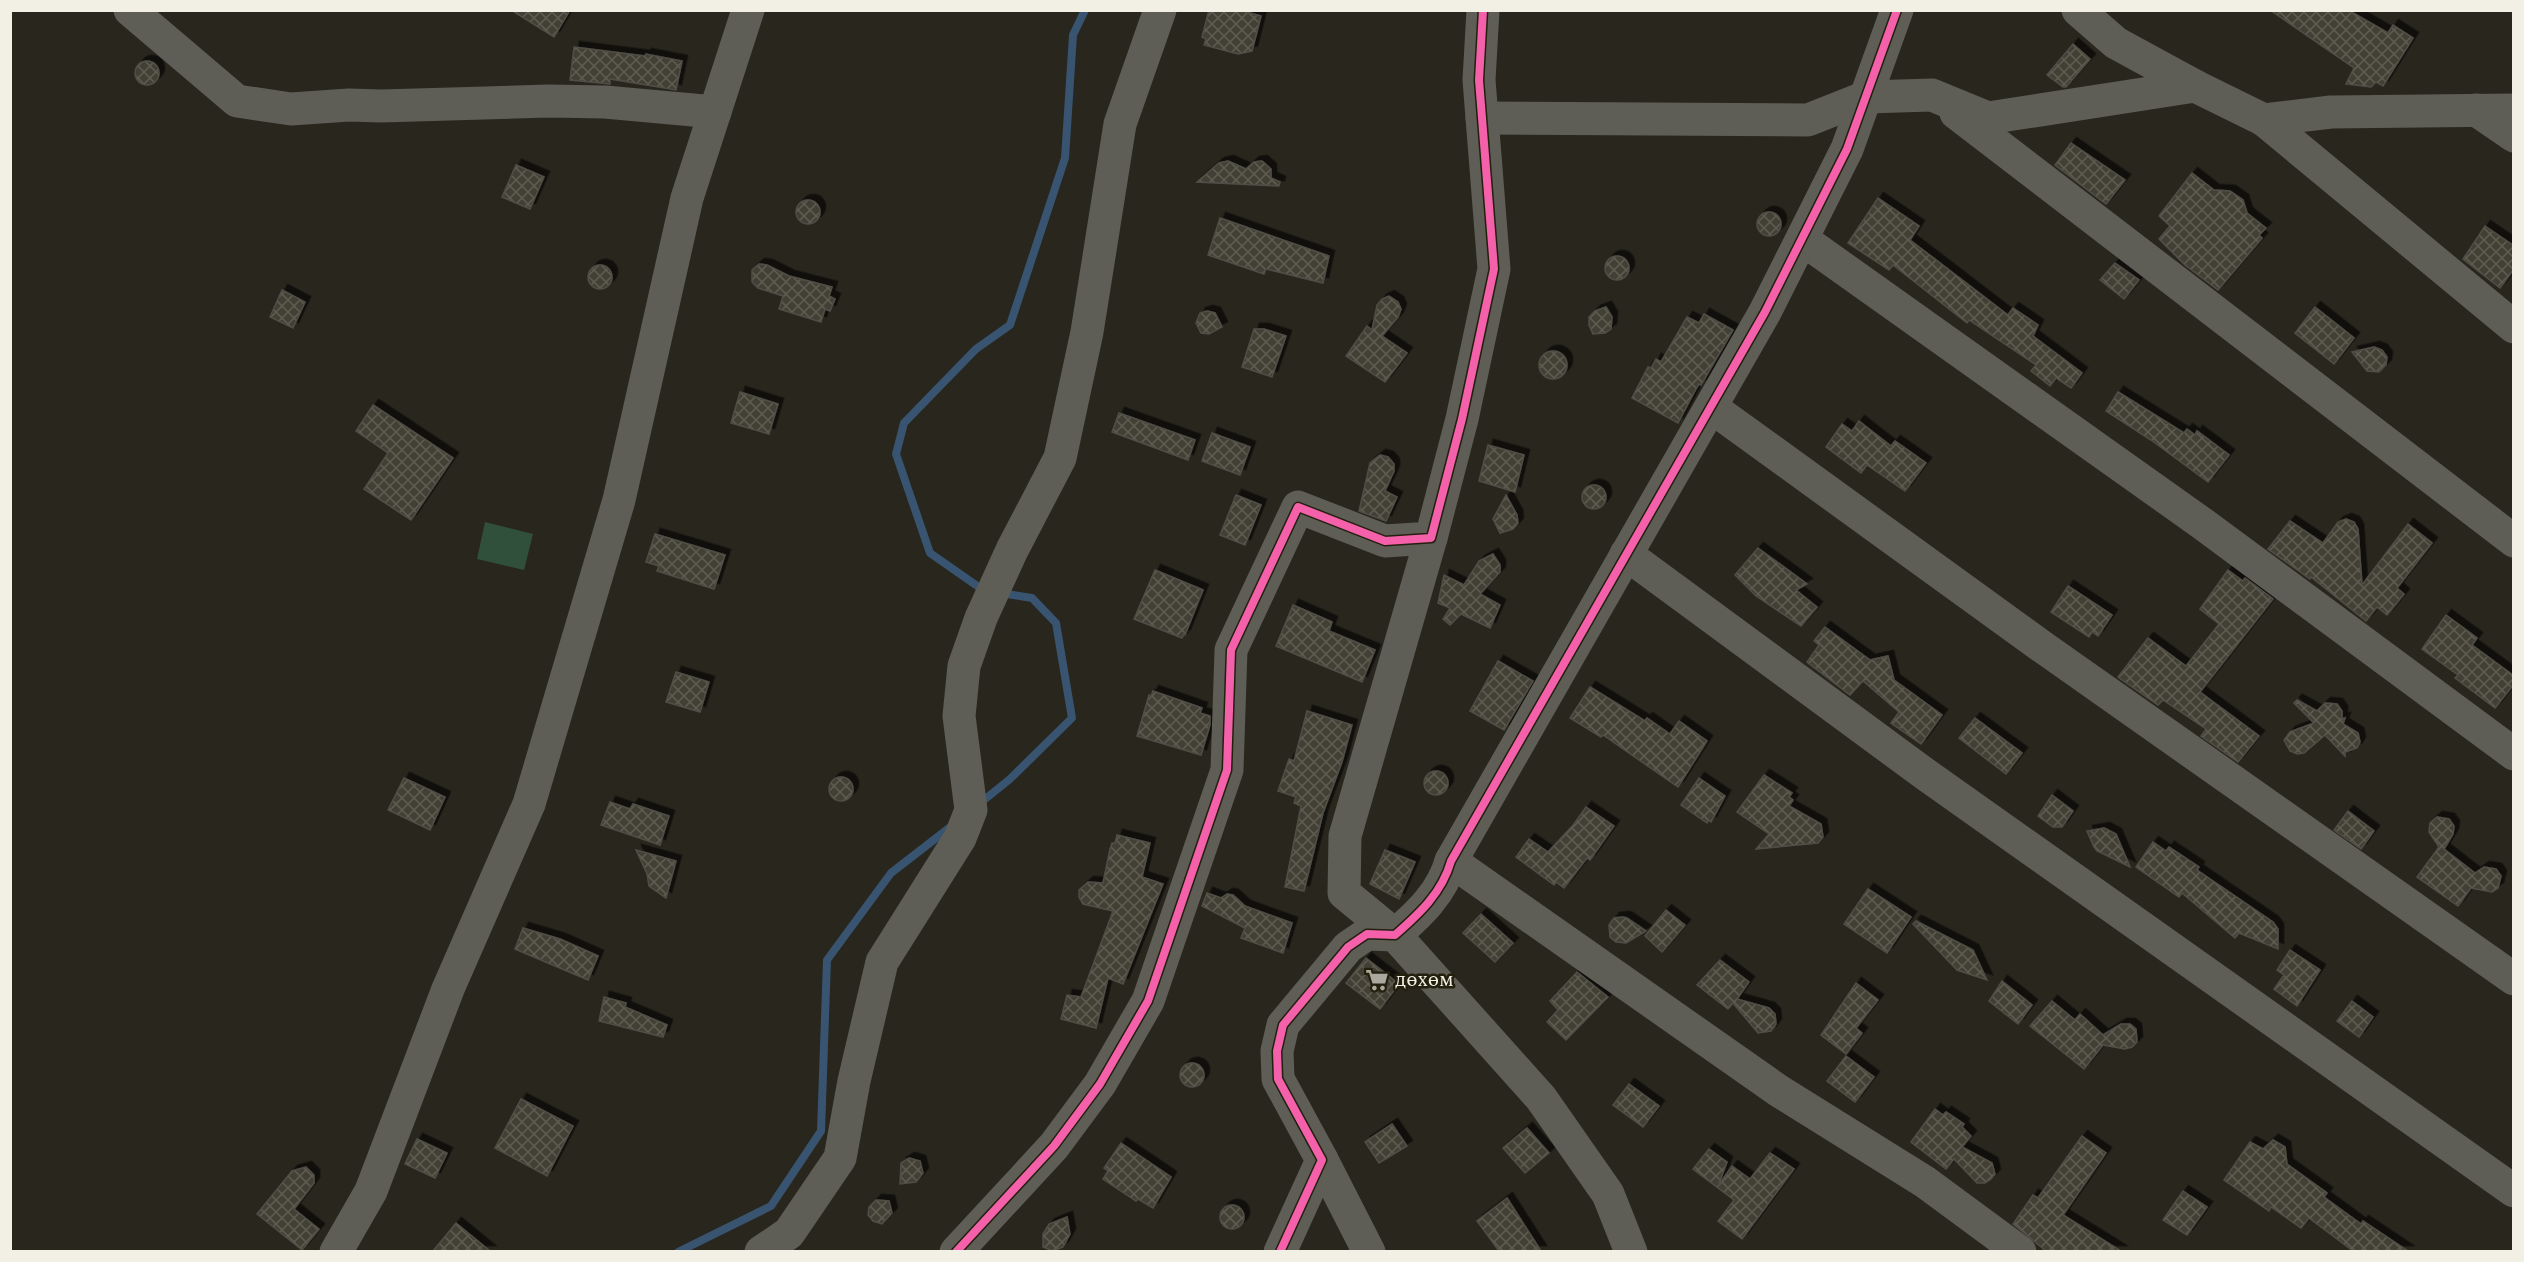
<svg xmlns="http://www.w3.org/2000/svg" width="2524" height="1262" viewBox="0 0 2524 1262" font-family="Spectral,serif">
<style>
.pitch{fill:#30503c}
.lines{fill:none;stroke-linecap:round;stroke-linejoin:round}
.stream{stroke:#385470;stroke-width:8}
.building{fill:url(#building-cross-hatch);stroke:#504e47;stroke-width:1.5;filter:url(#shadow)}
.minor{stroke:#5e5d56;stroke-width:33}
.cycleway-casing{stroke:#23200e;stroke-width:11}
.cycleway{stroke:#f560ab;stroke-width:8}
.labels{text-anchor:middle;dominant-baseline:central;stroke-width:5;stroke-linejoin:round;paint-order:stroke}
.poi-label{font-size:21px;fill:#f2f0e5;stroke:#23200e;text-anchor:start}
</style>
<defs>
<pattern id="building-cross-hatch" width="8" height="8" patternUnits="userSpaceOnUse" patternTransform="scale(1.5)"><rect width="8" height="8" fill="#434134"/><path d="M0 0l8 8M0 8l8-8" fill="none" stroke="#5f5d51"/></pattern>
<filter id="shadow"><feDropShadow dx="5.5" dy="-5.5" stdDeviation="0" flood-color="#0009"/></filter>
</defs>
<rect width="100%" height="100%" fill="#28261d"/>
<path class="pitch" d="M485,522l48,12 -9,36 -47,-11z"/>
<g class="lines">
<g class="stream">
<path d="M987,591l-4,-1 -53,-37 -34,-99 8,-31 72,-74 34,-24 55,-167 8,-123 12,-25"/>
<path d="M979,804l31,-25 62,-61 -16,-95 -24,-25 -32,-5"/>
<path d="M678,1252l93,-46 50,-75 6,-171 64,-87 62,-48"/>
</g>
</g>
<g class="building">
<path d="M511,10h59l-16,27z"/>
<path d="M1209,10h30l22,6 -9,35 -14,3 -34,-9 2,-6 -4,-2z"/>
<path d="M2270,10h78l40,23 5,-8 20,13 -30,48 -7,-4 -5,5 -25,-3 8,-16z"/>
<path d="M2073,44l17,15 -24,28h-3l-16,-12z"/>
<path d="M574,47l71,9 1,-2 36,7 -6,29 -66,-11v5l-40,-4z"/>
<circle cx="147" cy="73" r="12"/>
<path d="M2071,143l54,37 -19,24 -51,-39z"/>
<path d="M1228,161l18,8 8,-7 8,-1 9,8v9l9,4 -1,4 -82,-4 22,-19z"/>
<path d="M516,165l28,12 -14,32 -28,-12z"/>
<path d="M2192,173l22,17 16,1 13,9 4,13 19,15 -7,7 3,3 -44,52 -33,-25 -26,-26 11,-13 -11,-10z"/>
<path d="M1878,198l41,28 -9,14 98,75 5,-7 25,17 -5,11 49,37 -11,15 -15,-10 -6,8 -19,-15 5,-6 -67,-45 -2,3 -74,-58 -4,5 -41,-27z"/>
<circle cx="808" cy="212" r="12"/>
<circle cx="1769" cy="224" r="12"/>
<path d="M1220,218l109,38 -6,27 -57,-14 -2,5 -56,-19z"/>
<path d="M2485,226l29,20v23l-14,19 -37,-29z"/>
<circle cx="1617" cy="268" r="12"/>
<path d="M2115,263l24,17 -15,19 -24,-19z"/>
<path d="M759,264l8,1 22,11 43,11 -3,9 6,3 -5,12 -5,-2 -4,13 -42,-13 4,-13 -25,-8 -6,-6v-12z"/>
<circle cx="600" cy="277" r="12"/>
<path d="M282,290l23,12 -12,26 -23,-11z"/>
<path d="M1389,296l9,6 3,7 -3,8 -16,19 25,17 -22,29 -39,-26 21,-30 5,4 5,-25 5,-6z"/>
<path d="M1606,307l6,10 -1,12 -6,4 -12,1 -4,-9v-8l6,-6z"/>
<path d="M2315,307l39,31 -20,26 -39,-31z"/>
<path d="M1207,311l8,2 7,14 -13,7 -8,-1 -5,-10 4,-10z"/>
<path d="M1704,314l29,16 -32,55 -2,-1 -3,5 -18,34 -46,-25 16,-31 3,1 5,-9 5,3 26,-45 12,6z"/>
<path d="M1254,329h10l22,7 -14,41 -30,-10z"/>
<path d="M2374,347l8,3 5,7 -1,8 -7,7 -12,-1 -15,-19z"/>
<circle cx="1553" cy="365" r="14"/>
<path d="M740,392l38,12 -9,30 -38,-11z"/>
<path d="M2118,392l66,41 3,-4 8,6 2,-4 32,24 -21,27 -57,-42 -45,-29z"/>
<path d="M373,405l80,53 -42,62 -47,-31 24,-36 -32,-22z"/>
<path d="M1119,413l76,27 -7,20 -76,-28z"/>
<path d="M1859,421l32,25 4,-5 31,22 -21,28 -38,-26 -6,8 -35,-26 16,-23 10,7z"/>
<path d="M1212,433l38,14 -10,28 -38,-14z"/>
<path d="M1488,445l36,10 -9,37 -36,-11z"/>
<path d="M1380,455l8,2 6,7v7l-9,20 12,6 -11,24 -27,-10 11,-48z"/>
<circle cx="1594" cy="497" r="12"/>
<path d="M1236,495l25,10 -16,40 -25,-10z"/>
<path d="M1506,495l11,20 1,8 -5,6 -13,4 -7,-14z"/>
<path d="M2346,519l8,3 4,7 4,56 46,-61 24,19 -35,45 7,6 -17,21 -10,-8 -11,14 -55,-44 -1,2 -42,-30 22,-28 33,22 15,-21z"/>
<path d="M655,534l70,21 -11,34 -57,-18 2,-5 -13,-4z"/>
<path d="M1758,548l49,36 -11,6 21,17 -16,19 -45,-30 -21,-21z"/>
<path d="M1493,554l7,11v7l-20,22 20,11 -10,23 -29,-14 -11,11 -7,-6 7,-11 -12,-5 6,-28 20,10 15,-24z"/>
<path d="M1155,570l48,20 -18,45 -1,-1 -2,4 -48,-19z"/>
<path d="M2228,570l15,11 2,-3 28,21 -73,93 59,44 -21,26 -37,-26 5,-7 -43,-29 -5,5 -40,-28 30,-39 38,28 33,-42 -19,-15z"/>
<path d="M2068,586l44,29 -14,21 -6,-4 -3,5 -38,-25z"/>
<path d="M1293,605l39,17 -3,9 46,19 -13,32 -86,-36z"/>
<path d="M2446,615l31,23 -5,7 42,31v8l-19,24 -40,-30 3,-3 -36,-26z"/>
<path d="M1825,627l45,33 18,-4 6,24 48,35 -21,29 -30,-21 8,-11 -36,-31 -13,14 -43,-33 12,-17 -5,-4z"/>
<path d="M1498,661l35,20 -29,49 -34,-19z"/>
<path d="M676,672l33,10 -9,30 -34,-10z"/>
<path d="M1590,687l55,34 2,-3 23,16 9,-13 28,20 -29,46 -75,-52 -2,2 -31,-19z"/>
<path d="M1153,691l49,17 -2,5 10,3v9l-9,30 -64,-19 12,-41 2,1z"/>
<path d="M2297,700l20,11 8,-8 12,1 5,7v8l3,-1 -2,6 15,9 2,9 -3,6 -12,4v4l-20,-21 -21,18 -7,1 -7,-3 -6,-11 6,-8 24,-9 -20,-20z"/>
<path d="M1307,711l45,14 -10,37 -19,51 -19,78 -19,-4 16,-81 -7,-3 2,-6 -18,-6 11,-32 5,2z"/>
<path d="M1975,718l47,35 -16,21 -47,-36z"/>
<circle cx="1436" cy="783" r="12"/>
<path d="M1764,775l28,18 -3,4 4,3 -4,6 32,18 2,13 -5,6 -62,6 13,-15 -32,-22z"/>
<circle cx="841" cy="789" r="12"/>
<path d="M404,778l41,19 -15,33 -42,-20z"/>
<path d="M1699,778l26,18 -14,26 -2,-2 -2,3 -26,-18z"/>
<path d="M2052,795l21,16 -11,16h-9l-15,-11z"/>
<path d="M610,802l20,7 3,-5 36,12 -9,29 -59,-20z"/>
<path d="M1586,807l28,19 -24,34 -3,-2 -23,30 -8,-6 -2,3 -38,-28 13,-18 19,13 26,-28z"/>
<path d="M2348,811l26,20 -13,18 -27,-19z"/>
<path d="M2437,817l12,2 5,7 -1,8 -9,15 31,24 9,-6 12,2 5,7 -3,12 -6,4 -21,-4 -13,18 -41,-29 22,-30 -10,-15 1,-9z"/>
<path d="M2104,828l12,6 14,33 -33,-16 -3,-4 -7,-16z"/>
<path d="M1117,835l33,8 -8,34 21,7 -40,100 -15,-6 -12,50 -35,-9 6,-24 14,2 32,-86 -30,-7 -4,-7v-7l9,-8 15,1 7,-34 2,-6h3z"/>
<path d="M2153,842l13,9 3,-4 30,20 -2,3 76,52 5,7v20l-39,-16 -4,5 -53,-45 -3,4 -43,-30z"/>
<path d="M636,850l40,11 -10,37 -17,-12 -2,-12z"/>
<path d="M1385,850l30,12 -16,37 -29,-15z"/>
<path d="M1868,889l43,28 -24,36 -43,-29z"/>
<path d="M1207,893l14,5 6,-4 6,1 12,11 47,17 -9,30 -42,-15 4,-10 -43,-22z"/>
<path d="M1666,910l19,15 -23,27 -17,-16z"/>
<path d="M1481,914l32,29 -18,19 -32,-29z"/>
<path d="M1623,917l4,1 19,13 -20,12 -10,-1 -6,-5 -1,-12 5,-7z"/>
<path d="M1916,921l57,29 14,30 -30,-10 -44,-46z"/>
<path d="M523,928l37,11 38,17 -10,24 -73,-31z"/>
<path d="M2290,950l30,20 -23,36 -23,-17 10,-14 -7,-5z"/>
<path d="M1366,958l33,26 -19,25 -34,-26z"/>
<path d="M1720,960l29,22 -12,17 32,9 6,6 1,10 -5,7 -13,2 -25,-30 -5,6 -31,-24z"/>
<path d="M1577,972l31,25 -42,43 -19,-18 11,-12 -8,-9z"/>
<path d="M2002,981l30,24 -14,19 -29,-23z"/>
<path d="M1856,983l22,17 -22,28 6,5 -16,21 -25,-19z"/>
<path d="M604,997l22,6 -1,4 42,18 -4,12 -64,-16z"/>
<path d="M2052,1001l23,19 5,-6 23,21 18,-11h9l6,5 1,13 -5,5 -7,2 -22,-4 -19,24 -54,-43z"/>
<path d="M2352,1001l21,16 -14,20 -22,-16z"/>
<path d="M1846,1056l28,21 -19,25 -28,-21z"/>
<circle cx="1192" cy="1075" r="12"/>
<path d="M1629,1084l30,22 -16,21 -30,-22z"/>
<path d="M521,1099l52,27 -26,50 -52,-28z"/>
<path d="M1935,1109l8,6 3,-3 18,12 -2,3 9,9 -9,11 30,16 3,11 -4,5 -6,4h-8l-23,-24 -8,10 -35,-27z"/>
<path d="M1392,1124l15,22 -28,17 -14,-21z"/>
<path d="M1527,1128l22,25 -24,20 -22,-25z"/>
<path d="M2082,1136l24,17 -43,62 58,36h-75l-33,-27 20,-29 5,3z"/>
<path d="M417,1139l30,14 -12,25 -30,-14z"/>
<path d="M2273,1140l12,7 2,17 40,29 -3,4 37,27 2,-3 45,30h-55l-44,-33 -8,10 -30,-21 -2,4 -45,-31 26,-38 13,7z"/>
<path d="M1121,1143l50,34 -18,31 -15,-9 -2,2 -33,-22 5,-8 -4,-3z"/>
<path d="M1709,1149l18,13 -9,24 14,-20 18,13 20,-26 24,16 -52,70 -24,-18 16,-21 -41,-31z"/>
<path d="M909,1158l11,3 3,12 -7,9 -16,2 1,-21z"/>
<path d="M306,1167l8,8v8l-20,26 25,20 -17,21 -45,-36 35,-43z"/>
<path d="M2183,1191l24,16 -20,28 -24,-15z"/>
<path d="M1507,1198l34,53h-42l-22,-30z"/>
<path d="M876,1200l13,1 3,12 -10,11 -9,-3 -5,-6 1,-8z"/>
<circle cx="1232" cy="1217" r="12"/>
<path d="M1067,1217l3,17 -7,13 -10,4 -10,-4v-13l6,-10z"/>
<path d="M456,1223l34,28h-57z"/>
</g>
<g class="lines">
<g class="minor">
<path d="M130,10l107,91 54,8 58,-4 32,1 167,-5 57,1 110,10"/>
<path d="M2078,10l38,33 79,43"/>
<path d="M2476,110l38,26"/>
<path d="M1956,113l558,428"/>
<path d="M1482,118l326,2 58,-23 66,-2 56,23 207,-32 69,34 67,-8 183,-2"/>
<path d="M2264,120l250,207"/>
<path d="M1802,239l401,285 311,230"/>
<path d="M1711,407l333,241 470,331"/>
<path d="M1431,538l-86,298 -1,57 51,42 146,163 67,96 23,58"/>
<path d="M1626,554l299,220 589,417"/>
<path d="M1451,861l328,230 146,91 95,70"/>
<path d="M1322,1160l47,92"/>
<path d="M336,1252l35,-61 77,-202 81,-185 90,-304 68,-302 61,-188"/>
<path d="M761,1252l28,-19 51,-75 14,-77 28,-119 78,-124 11,-28 -12,-94 5,-50 17,-48 31,-68 48,-92 27,-126 33,-208 40,-114"/>
<path d="M956,1252l98,-106 46,-62 48,-83 79,-231 4,-120 67,-143 87,34 46,-3 31,-119 32,-150 -15,-189 4,-70"/>
<path d="M1280,1252l42,-92 -44,-81 -1,-28 6,-26 65,-78 19,-13 28,1c24,-21 47,-42 56,-74l314,-549 82,-163 50,-139"/>
</g>
<g class="cycleway-casing">
<g id="cycleway">
<path d="M956,1252l98,-106 46,-62 48,-83 79,-231 4,-120 67,-143 87,34 46,-3 31,-119 32,-150 -15,-189 4,-70"/>
<path d="M1280,1252l42,-92 -44,-81 -1,-28 6,-26 65,-78 19,-13 28,1c24,-21 47,-42 56,-74l314,-549 82,-163 50,-139"/>
</g>
</g>
<use href="#cycleway" class="cycleway"/>
</g>
<defs>
<g id="supermarket-bare" transform="scale(1.8)"><path d="M-6-5.5h2.5l.6 2H6L4.5 2H-2.5L-4.4-4H-6ZM-1.5 3.2a1.3 1.3 0 1 0 .1 0ZM3 3.2a1.3 1.3 0 1 0 .1 0Z" fill="#aba99f" stroke="#23200e" stroke-width="2.5" paint-order="stroke"/></g>
</defs>
<g fill-rule="evenodd">
<use href="#supermarket-bare" x="1377" y="980"/>
</g>
<g class="labels">
<g class="poi-label">
<text x="1395" y="980">дөхөм</text>
</g>
</g>
<rect width="2524" height="1262" fill="none" stroke="#f2f0e5" stroke-width="24"/>
</svg>
